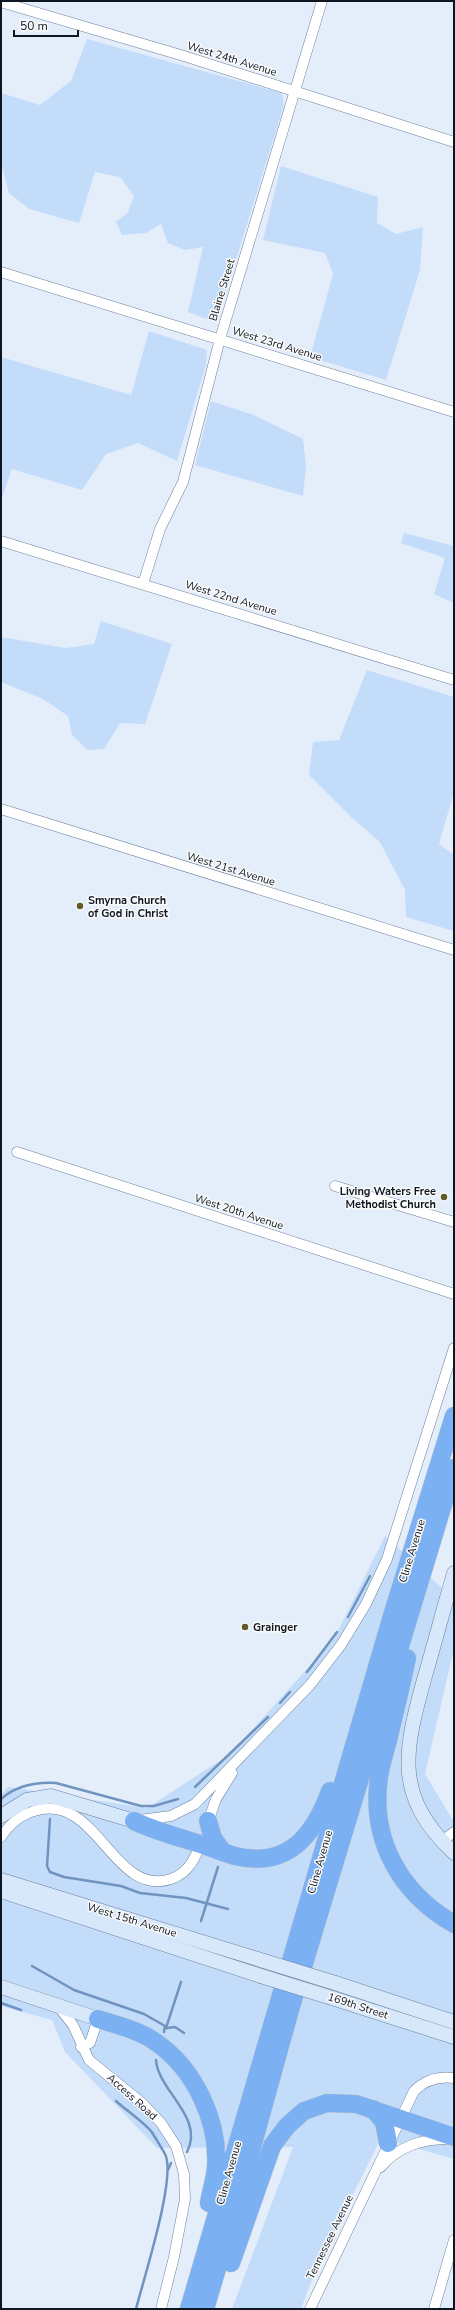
<svg xmlns="http://www.w3.org/2000/svg" width="455" height="2310" viewBox="0 0 455 2310" font-family="'Nunito Sans',sans-serif">
<style>
.green{fill:#c3dcfa}
.lines{fill:none;stroke-linecap:round;stroke-linejoin:round}
.stream{stroke:#7094bf;stroke-width:2.5}
.street-casing{stroke:#6a809c;stroke-width:11}
.secondary-casing{stroke:#6a809c;stroke-width:15}
.highway-casing{stroke:#caccce;stroke-width:19}
.street{stroke:#fff;stroke-width:10}
.secondary{stroke:#d7e8fb;stroke-width:14}
.highway{stroke:#7bb1f3;stroke-width:18}
.secondary-bridge-casing{stroke:#6a809c;stroke-width:15;stroke-linecap:butt}
.secondary-bridge{stroke:#d7e8fb;stroke-width:14}
.poi-dot{fill:#615b28;stroke:#fafafa;stroke-width:1.5}
.labels{text-anchor:middle;dominant-baseline:central;stroke-width:3;stroke-linejoin:round;paint-order:stroke}
.street-label{font-size:11px;fill:#0e1721;stroke:#fafafa}
.poi-label{font-size:11px;font-weight:bold;fill:#0e1721;stroke:#fafafa;text-anchor:start}
</style>
<rect width="100%" height="100%" fill="#e4eefb"/>
<g class="green">
<path d="M87,39l195,54 2,12 -66,213 -4,4 -26,-10 15,-65 -18,3 -17,-7 -7,-19 -15,9 -24,2 -6,-13 12,-10 6,-16 -14,-19 -25,-5 -16,51 -50,-14 -20,-16 -8,-30v-70l39,12 31,-24z"/>
<path d="M281,166l97,31 -1,26 19,11 27,-7 -3,43 -34,110 -76,-23 23,-83 -8,-21 -62,-13z"/>
<path d="M149,331l58,19 -1,15 -29,96 -39,-18 -32,11 -24,36 -70,-21 -11,31v-143l130,38z"/>
<path d="M211,401l43,14 49,24 3,26 -3,31 -108,-31z"/>
<path d="M404,533l50,13v57l-20,-9 11,-36 -44,-15z"/>
<path d="M101,621l71,23 -27,80 -25,-1 -16,26 -16,1 -16,-15 -4,-19 -25,-17 -42,-17v-45l65,11 28,-4z"/>
<path d="M367,670l87,27v95l-15,52 15,11v76l-48,-14 -1,-27 -25,-48 -30,-26 -41,-41 4,-33 26,-2z"/>
<path d="M385,1536l69,63v49l-29,126 29,48v337l-73,-21 -65,131 -15,40h-69l61,-162 -136,1 -92,-96 -13,-32 -51,-14v-211l7,-8 139,21 83,-54 104,-115z"/>
</g>
<g class="lines">
<g class="stream">
<path d="M348,1617l22,-41"/>
<path d="M307,1672l30,-40"/>
<path d="M280,1703l10,-11"/>
<path d="M195,1787l73,-70"/>
<path d="M1,1799c16,-14 35,-17 55,-16l85,23h13l24,-7"/>
<path d="M50,1819l-3,47 3,6 14,5 57,9 19,7 46,5 42,11"/>
<path d="M201,1921l17,-54"/>
<path d="M32,1966l42,24 70,24 21,12 -1,6"/>
<path d="M1,2003l20,7"/>
<path d="M166,2028l15,-46"/>
<path d="M167,2028l8,-1 9,6"/>
<path d="M156,2060c2,31 49,57 31,92"/>
<path d="M116,2101c11,10 25,19 35,30 1,1 13,21 14,23 12,22 -22,127 -29,155"/>
<path d="M168,2170l3,-7"/>
</g>
<g class="street-casing">
<g id="street">
<path d="M1,2l183,54 270,86"/>
<path d="M1,272l453,140"/>
<path d="M1,541l453,139"/>
<path d="M143,584l17,-55 23,-47 37,-143 102,-338"/>
<path d="M1,809l453,141"/>
<path d="M17,1152l437,142"/>
<path d="M335,1186l119,36"/>
<path d="M140,1820l31,-4 24,-12 115,-119 31,-40 25,-41 21,-45 67,-211"/>
<path d="M207,1825l9,-26 16,-26"/>
<path d="M1,1837c8,-12 19,-22 33,-26 64,-20 78,87 137,68 18,-6 25,-22 31,-39"/>
<path d="M442,1841l12,-9"/>
<path d="M57,2005l16,20 16,35 53,43 19,20 15,23 8,28 1,25 -11,58 -13,52"/>
<path d="M81,2047l9,-4 8,-24"/>
<path d="M381,2167c16,-20 41,-28 65,-28"/>
<path d="M310,2309l104,-218c11,-11 25,-15 40,-13"/>
<path d="M434,2309l20,-69"/>
</g>
</g>
<g class="secondary-casing">
<g id="secondary">
<path d="M454,1573c-10,34 -19,69 -29,103 -20,73 -33,119 29,177"/>
<path d="M1,1816l26,-16 24,-4 83,25"/>
<path d="M1,1880l263,81"/>
<path d="M1,1891l260,85"/>
<path d="M335,1983l119,39"/>
<path d="M1,1987l97,32"/>
<path d="M332,1998l122,39"/>
</g>
</g>
<g class="highway-casing">
<g id="highway">
<path d="M407,1658c-5,25 -11,49 -17,74 -3,15 -9,30 -11,45 -9,63 21,116 75,147"/>
<path d="M134,1821c21,10 44,16 66,23 12,4 24,9 35,12 53,13 79,-21 95,-65"/>
<path d="M208,1821l5,17 10,14"/>
<path d="M98,2019c20,6 43,12 59,24 38,27 62,78 59,124 -1,12 -5,24 -7,36"/>
<path d="M373,2109l11,13 4,21"/>
<path d="M231,2263l41,-117 15,-20 17,-15 23,-8 29,1 98,33"/>
<path d="M189,2309l205,-700 60,-193"/>
<path d="M205,2309l31,-104 54,-195 164,-542"/>
</g>
</g>
<use href="#street" class="street"/>
<use href="#secondary" class="secondary"/>
<use href="#highway" class="highway"/>
<g class="secondary-bridge-casing">
<g id="secondary-bridge">
<path d="M264,1961l71,22"/>
<path d="M261,1976l71,22"/>
</g>
</g>
<use href="#secondary-bridge" class="secondary-bridge"/>
</g>
<g class="poi-dot">
<circle cx="80" cy="906" r="4"/>
<circle cx="444" cy="1197" r="4"/>
<circle cx="245" cy="1627" r="4"/>
</g>
<g class="labels">
<g class="street-label">
<text transform="translate(232 59) rotate(17)">West 24th Avenue</text>
<text transform="translate(222 290) rotate(-73)">Blaine Street</text>
<text transform="translate(277 344) rotate(17)">West 23rd Avenue</text>
<text transform="translate(231 598) rotate(17)">West 22nd Avenue</text>
<text transform="translate(231 869) rotate(17)">West 21st Avenue</text>
<text transform="translate(239 1212) rotate(18)">West 20th Avenue</text>
<text transform="translate(412 1551) rotate(-73)">Cline Avenue</text>
<text transform="translate(320 1862) rotate(-74)">Cline Avenue</text>
<text transform="translate(132 1920) rotate(17)">West 15th Avenue</text>
<text transform="translate(358 2006) rotate(18)">169th Street</text>
<text transform="translate(132 2097) rotate(42)">Access Road</text>
<text transform="translate(229 2173) rotate(-74)">Cline Avenue</text>
<text transform="translate(330 2237) rotate(-64)">Tennessee Avenue</text>
</g>
<g class="poi-label">
<text x="88" y="900">Smyrna Church<tspan x="88" dy="13">of God in Christ</tspan></text>
<text x="436" y="1191" text-anchor="end">Living Waters Free<tspan x="436" dy="13">Methodist Church</tspan></text>
<text x="253" y="1627">Grainger</text>
</g>
</g>
<rect width="455" height="2310" fill="none" stroke="#0e1721" stroke-width="4"/>
<path d="M14 30v6h64v-6" fill="none" stroke="#0e1721" stroke-width="2"/>
<text x="20" y="30" font-size="12" fill="#0e1721" stroke="#fafafa" stroke-width="3" paint-order="stroke">50 m</text>
</svg>
